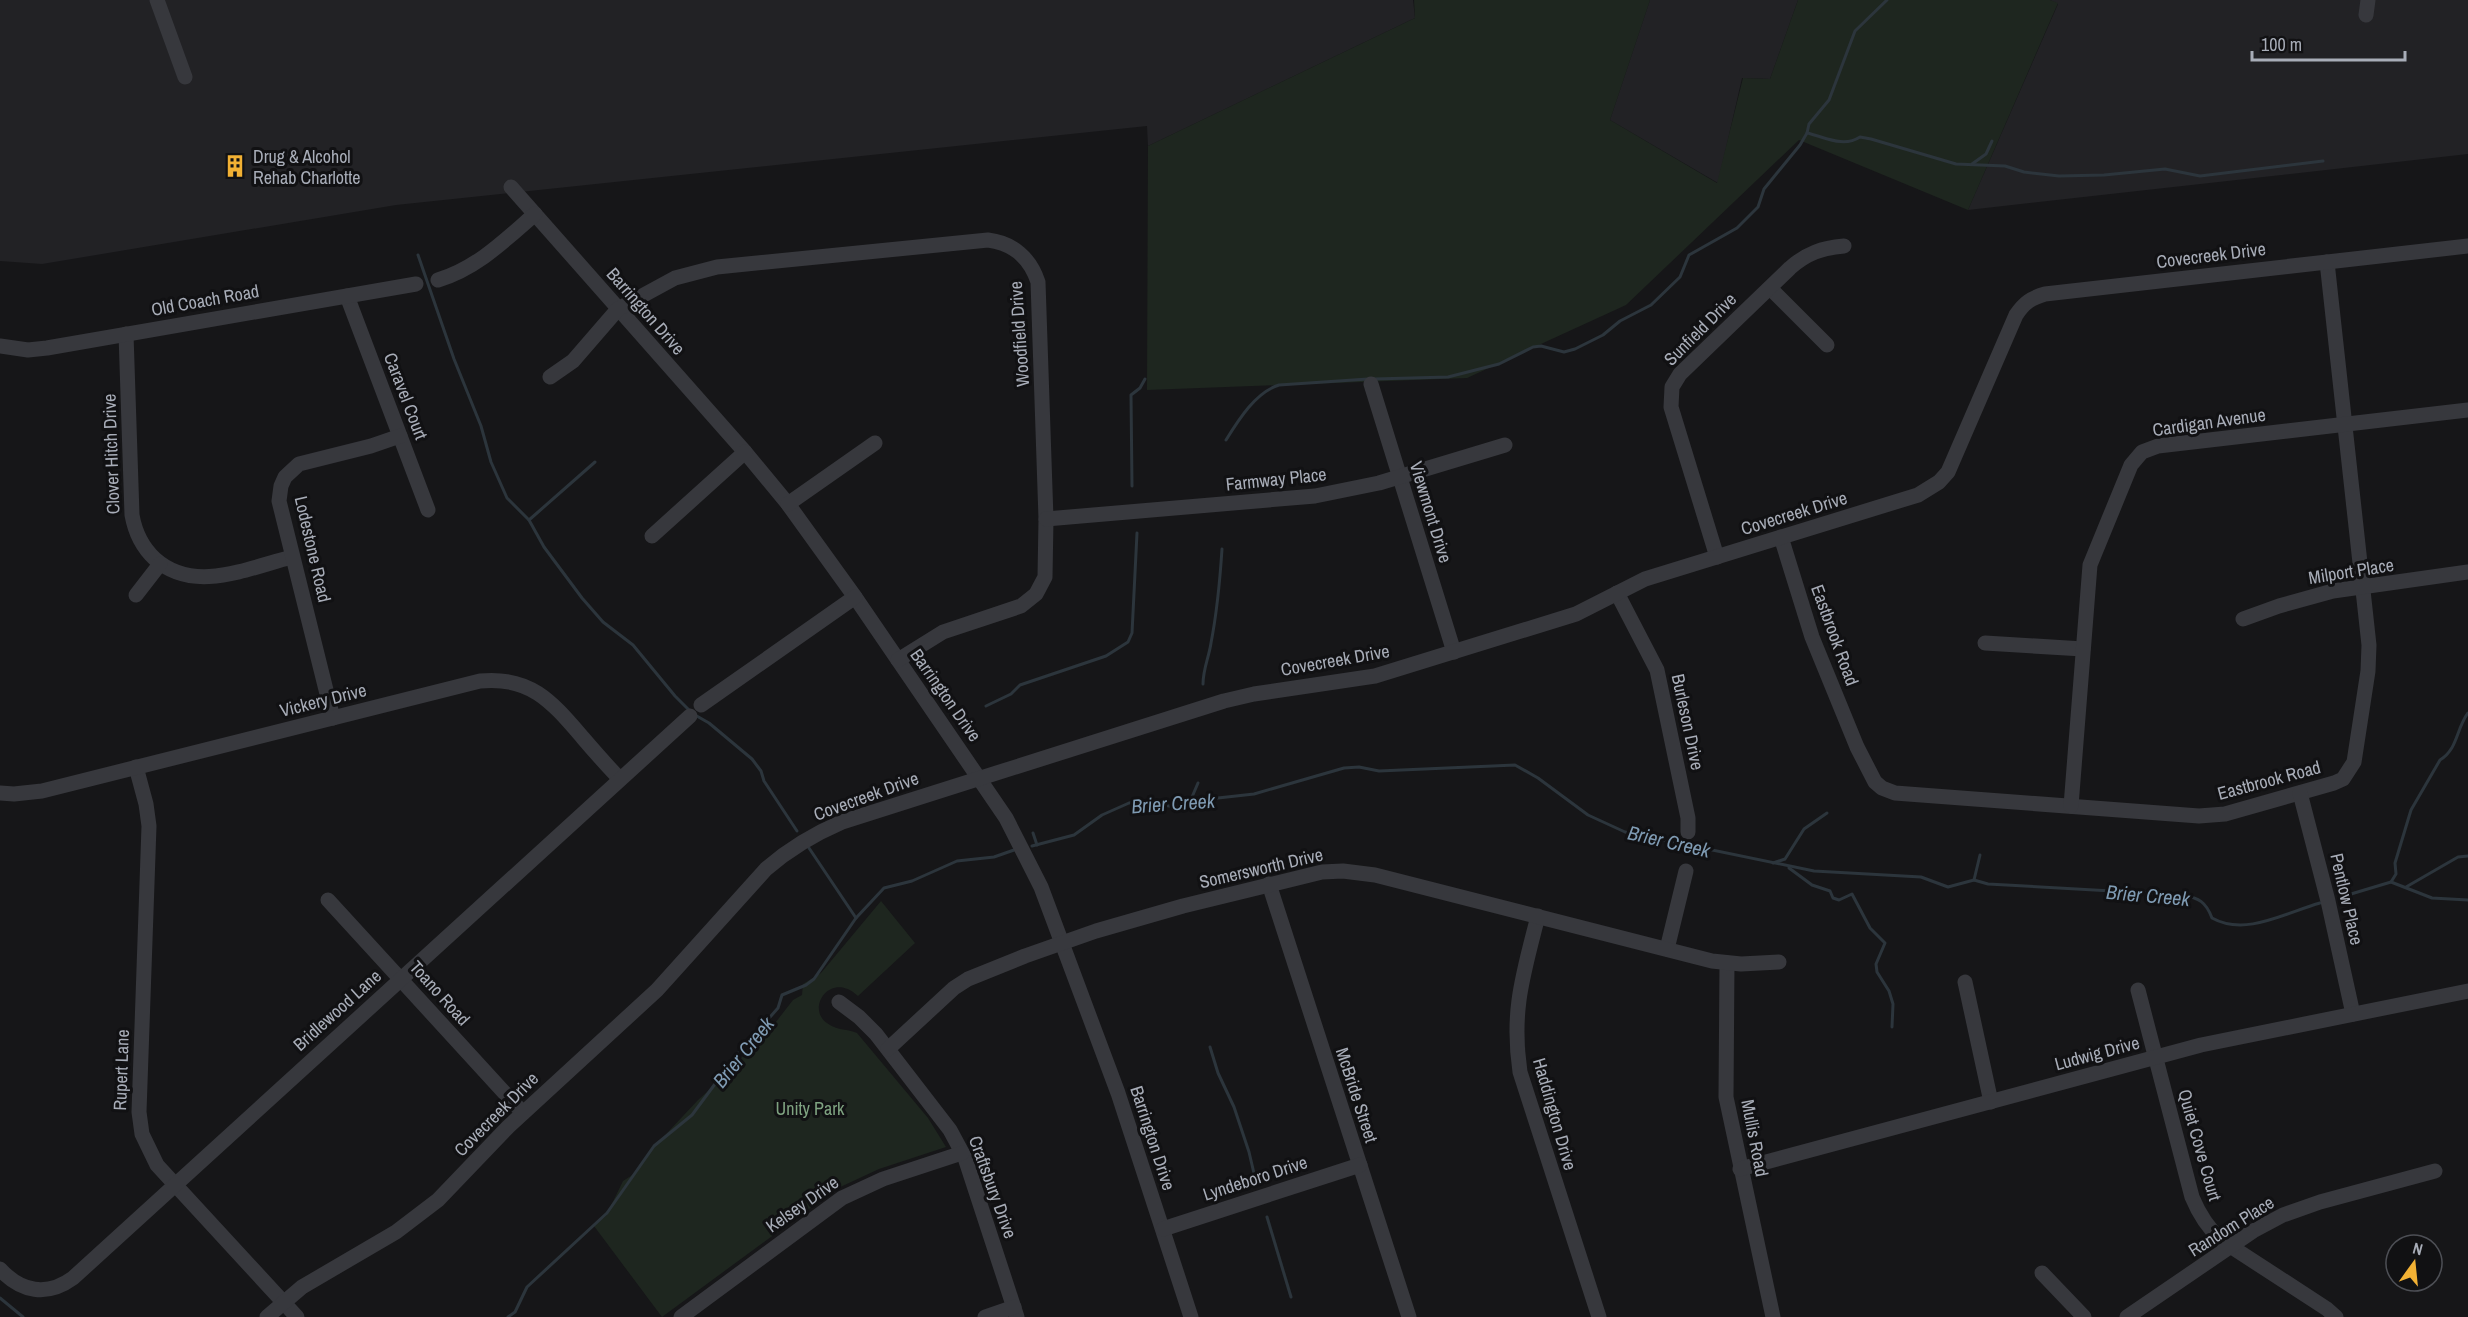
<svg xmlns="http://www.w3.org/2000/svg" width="2468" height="1317" viewBox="0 0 2468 1317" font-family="'Archivo Narrow',sans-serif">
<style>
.built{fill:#222225}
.green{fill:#1e261f}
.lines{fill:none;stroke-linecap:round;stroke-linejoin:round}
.stream{stroke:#2c353c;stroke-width:3}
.minor{stroke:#37383d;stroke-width:15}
.labels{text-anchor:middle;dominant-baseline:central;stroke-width:6;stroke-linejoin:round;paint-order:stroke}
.poi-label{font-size:18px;fill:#a8adb8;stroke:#111113;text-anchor:start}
.street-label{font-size:18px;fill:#a8adb8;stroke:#111113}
.park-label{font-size:18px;fill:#7fa381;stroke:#111113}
.water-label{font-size:20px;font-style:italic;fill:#7f9bb3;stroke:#111113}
</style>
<rect width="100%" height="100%" fill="#161618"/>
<g class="built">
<path d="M0,0h1413l2,18 -267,128 -1,-20 -751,79 -354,59 -42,-3z"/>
<path d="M1650,0h148l-28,79 -28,-1 -24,105 -108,-63z"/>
<path d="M2050,0h418v154l-500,56 90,-206z"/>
</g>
<g class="green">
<path d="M1414,0h236l-40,120 107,63 26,-105 27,1 28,-79h252l8,3 -90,207 -169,-70 -173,165 -159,73 -320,12 1,-244 267,-128z"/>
<path d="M881,901l34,42 -57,53c-28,-27 -55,15 -28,29 7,5 18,4 27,8l71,85 18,29 -67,22 -43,20 -174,128 -68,-91 12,-10 17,-35 11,-7 20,-27 44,-47 39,-35 21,-33 14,-5 21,-27 9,-5 1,-11 18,-11z"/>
</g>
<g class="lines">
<g class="stream">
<path d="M1807,133c18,4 36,15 53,4l11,2 85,25 49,2 19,6 35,4 45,-1 61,-6 35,7 123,-15"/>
<path d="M1972,164l14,-10 6,-13"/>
<path d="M418,255l36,104 27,67 10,36 16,36 22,22 15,27 38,51 21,24 30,23 42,51 15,15"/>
<path d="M1374,379l74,-2 51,-13 34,-17 8,-1 23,6 11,-3 28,-14 17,-14 31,-16 29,-28 9,-22 48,-27 21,-21 6,-18 36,-44 7,-12 2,-9 20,-24 26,-69 32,-31"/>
<path d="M1226,440c13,-21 30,-48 53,-55l89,-6"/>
<path d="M1132,486l-1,-91 9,-7 5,-9"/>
<path d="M529,520l66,-58"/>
<path d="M1203,684c0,-15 6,-27 8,-41 6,-31 9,-63 11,-94"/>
<path d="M986,706l25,-12 9,-9 86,-29 22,-14 4,-9 5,-100"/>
<path d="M695,715l14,8 43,36 9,12 3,10 33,50"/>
<path d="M1189,804l9,-21"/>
<path d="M1033,833l4,12"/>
<path d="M1032,846l42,-11 28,-20 27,-12 12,-2 34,6 34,-8 45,-5 90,-26 15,-1 20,4 136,-6 23,13 50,37 37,17 189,39 107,6 27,10 26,-7 14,4 195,11c16,3 23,7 29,23 34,19 75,-6 108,-15"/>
<path d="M809,848l47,70"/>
<path d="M1773,863l12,-4 19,-30 23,-16"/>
<path d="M1789,868l23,17 18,6 3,7 6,2 13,-6 18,34 15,15 -9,21 1,8 12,19 4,13 -1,23"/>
<path d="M1974,880l6,-25"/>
<path d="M2391,882l5,-8 -1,-11 16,-53 29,-50c18,-11 16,-31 28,-47"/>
<path d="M2406,887l52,-30 10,-1"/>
<path d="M2341,897l50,-15 41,16 36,2"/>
<path d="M1210,1047l8,26 16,34 15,45 7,30"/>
<path d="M1267,1217l24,80"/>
<path d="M0,1298l23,19"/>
<path d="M508,1317l7,-5 12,-25 80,-74 47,-67 38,-31 43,-58 43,-49 4,-13 24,-10 8,-6 42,-61 28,-30 28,-7 45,-20 37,-4 20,-7"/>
</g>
<g class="minor">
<path d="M157,0l28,77"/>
<path d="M2366,15l2,-15"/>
<path d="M511,187l234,265 43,52 67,93 151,221 35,69 77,206 73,224"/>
<path d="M438,280c39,-12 66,-39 97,-66"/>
<path d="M1770,288l57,57"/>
<path d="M347,296l81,214"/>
<path d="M126,334l6,181c3,17 10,32 23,44 39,35 93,9 137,-2"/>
<path d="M0,346l28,4 19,-2 369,-64"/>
<path d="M550,377l23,-16 45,-52 57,-31 42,-11 271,-27c25,3 42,18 50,42l8,237 -1,58 -9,17 -15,12 -78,26 -45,28"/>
<path d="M1371,384l83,268"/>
<path d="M788,504l87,-61"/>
<path d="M1046,519l269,-23 64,-13 126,-38"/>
<path d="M652,536l93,-84"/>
<path d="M1781,537l31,100 45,110 18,35 7,6 13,5 304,23 26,-2 109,-31 9,-4 11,-17 14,-91 1,-26 -42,-383"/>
<path d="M1717,557l-46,-150 1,-20 8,-13 110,-106c17,-15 32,-20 54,-22"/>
<path d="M1617,593l40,77 31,148v14"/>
<path d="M136,595l24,-31"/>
<path d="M2243,619l36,-13 54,-15 135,-19"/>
<path d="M1985,643l98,6"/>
<path d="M701,705l154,-108"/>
<path d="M333,718l-54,-217 2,-15 4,-9 14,-13 72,-18 29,-10"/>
<path d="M136,767l10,37 3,22 -10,286 3,22 15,31 140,152"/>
<path d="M0,793l14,1 28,-3 438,-110c51,-5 72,21 103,57 12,14 24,28 37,41"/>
<path d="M2300,793l28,108 25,113"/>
<path d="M2071,806l19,-241 41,-100 11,-13 16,-6 310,-36"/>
<path d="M1269,884l140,433"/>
<path d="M328,900l195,213"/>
<path d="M1538,916c-15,59 -27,95 -18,156l79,245"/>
<path d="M1667,949l19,-78"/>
<path d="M1727,963l-1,134 47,220"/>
<path d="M1965,982l26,120"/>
<path d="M2138,990l54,207c7,17 15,30 29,43l106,69 9,8"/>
<path d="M839,1002l20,15 17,17 74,96 15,28 52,159"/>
<path d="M888,1049l66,-61 14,-9 57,-23 71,-25 87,-25 139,-34 21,-1 32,4 337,86 29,3 38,-2"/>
<path d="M1740,1169l461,-124 267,-54"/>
<path d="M1163,1229l197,-64"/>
<path d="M0,1269c21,23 47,28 73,9l617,-562"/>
<path d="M2042,1273l42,44"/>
<path d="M267,1317l35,-30 94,-55 42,-32 70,-73 149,-137 109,-121c23,-20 48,-35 76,-47l382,-121 30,-7 121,-18 201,-62 69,-35 273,-84 21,-13 9,-10 68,-157c8,-12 15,-17 29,-21l423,-48"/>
<path d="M681,1317l161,-119 41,-19 79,-26"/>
<path d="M985,1317l29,-10"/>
<path d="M2127,1317l126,-86 30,-16 37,-13 115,-31"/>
</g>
</g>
<defs>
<g id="building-bare" transform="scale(1.8)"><path d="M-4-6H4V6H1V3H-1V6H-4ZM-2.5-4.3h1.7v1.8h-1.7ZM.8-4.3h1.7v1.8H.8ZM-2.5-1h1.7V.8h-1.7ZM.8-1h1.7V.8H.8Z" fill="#f2b134" stroke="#111113" stroke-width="2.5" paint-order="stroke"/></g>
</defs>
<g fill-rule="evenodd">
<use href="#building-bare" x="235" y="166"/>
</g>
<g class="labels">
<g class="poi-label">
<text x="253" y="156">Drug &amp; Alcohol<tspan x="253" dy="21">Rehab Charlotte</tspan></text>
</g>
<g class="street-label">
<text transform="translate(2211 255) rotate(-7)">Covecreek Drive</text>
<text transform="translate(205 300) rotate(-10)">Old Coach Road</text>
<text transform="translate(646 311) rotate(49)">Barrington Drive</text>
<text transform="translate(1700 329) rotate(-45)">Sunfield Drive</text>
<text transform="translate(1019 334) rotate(-94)">Woodfield Drive</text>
<text transform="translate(406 396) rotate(69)">Caravel Court</text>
<text transform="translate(2209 422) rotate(-8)">Cardigan Avenue</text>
<text transform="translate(111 454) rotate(-92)">Clover Hitch Drive</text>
<text transform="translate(1276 479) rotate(-6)">Farmway Place</text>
<text transform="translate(1431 512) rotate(73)">Viewmont Drive</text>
<text transform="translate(1794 513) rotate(-17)">Covecreek Drive</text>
<text transform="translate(313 549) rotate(77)">Lodestone Road</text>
<text transform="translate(2351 571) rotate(-9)">Milport Place</text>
<text transform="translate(1835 635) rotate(70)">Eastbrook Road</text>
<text transform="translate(1335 660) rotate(-10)">Covecreek Drive</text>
<text transform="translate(946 695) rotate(55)">Barrington Drive</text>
<text transform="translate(323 700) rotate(-14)">Vickery Drive</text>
<text transform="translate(1688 722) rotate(78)">Burleson Drive</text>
<text transform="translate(2269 780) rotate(-15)">Eastbrook Road</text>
<text transform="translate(866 796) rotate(-20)">Covecreek Drive</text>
<text transform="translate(1261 868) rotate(-13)">Somersworth Drive</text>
<text transform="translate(2347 899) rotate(77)">Pentlow Place</text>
<text transform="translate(440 993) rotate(48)">Toano Road</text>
<text transform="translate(337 1010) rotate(-42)">Bridlewood Lane</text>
<text transform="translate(2097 1053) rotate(-15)">Ludwig Drive</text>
<text transform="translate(121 1070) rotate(-88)">Rupert Lane</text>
<text transform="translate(1357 1095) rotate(72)">McBride Street</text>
<text transform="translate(496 1114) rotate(-45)">Covecreek Drive</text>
<text transform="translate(1555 1114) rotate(74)">Haddington Drive</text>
<text transform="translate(1153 1138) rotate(72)">Barrington Drive</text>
<text transform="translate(1755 1138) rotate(79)">Mullis Road</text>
<text transform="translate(2200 1145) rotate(74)">Quiet Cove Court</text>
<text transform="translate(1255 1178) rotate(-18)">Lyndeboro Drive</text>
<text transform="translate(993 1187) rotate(70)">Craftsbury Drive</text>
<text transform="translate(802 1204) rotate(-35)">Kelsey Drive</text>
<text transform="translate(2231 1226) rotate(-32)">Random Place</text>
</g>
<g class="park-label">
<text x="810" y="1108">Unity Park</text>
</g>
<g class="water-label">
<text transform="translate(1173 803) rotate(-4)">Brier Creek</text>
<text transform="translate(1669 841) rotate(13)">Brier Creek</text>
<text transform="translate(2148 895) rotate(5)">Brier Creek</text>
<text transform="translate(743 1052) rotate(-51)">Brier Creek</text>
</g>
</g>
<g transform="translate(2414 1263) rotate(15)"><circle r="28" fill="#111113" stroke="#4d4f55" stroke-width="1.5"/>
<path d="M0-4.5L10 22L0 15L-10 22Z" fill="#f2b134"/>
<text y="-9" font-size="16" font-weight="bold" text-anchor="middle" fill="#a8adb8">N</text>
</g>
<path d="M2252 51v9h153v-9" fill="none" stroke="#a8adb8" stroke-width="3"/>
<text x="2261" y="51" font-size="18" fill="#a8adb8" stroke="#111113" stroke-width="4.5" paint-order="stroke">100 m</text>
</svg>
